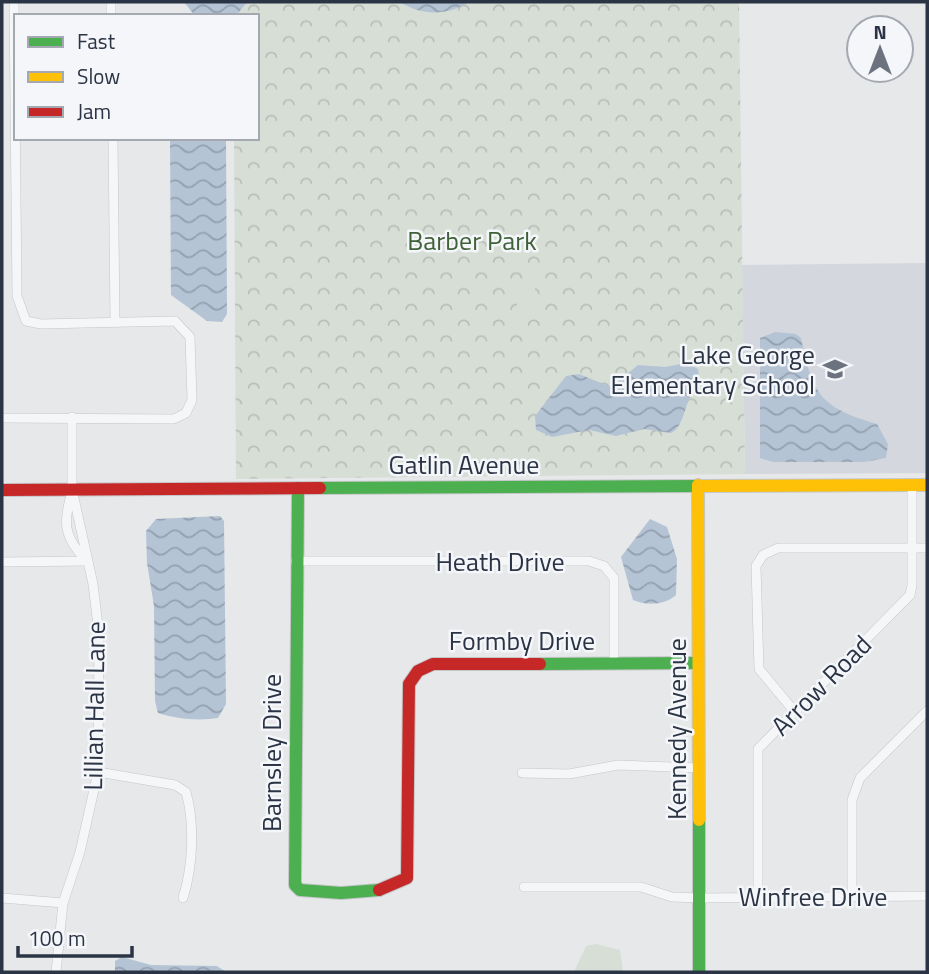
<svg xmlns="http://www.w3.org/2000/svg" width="929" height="974" viewBox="0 0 929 974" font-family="'Titillium Web',sans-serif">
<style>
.built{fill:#d4d7dd}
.park{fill:url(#park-crowns)}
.pitch{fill:#d6ded6}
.water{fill:url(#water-waves)}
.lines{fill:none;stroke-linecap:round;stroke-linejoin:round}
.street-casing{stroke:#c4c6c8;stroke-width:10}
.fast-casing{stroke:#c4c6c8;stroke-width:14}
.slow-casing{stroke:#c4c6c8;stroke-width:14}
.jam-casing{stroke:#c4c6c8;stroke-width:14}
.street{stroke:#f5f6f7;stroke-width:9}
.fast{stroke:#4caf50;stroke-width:12}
.slow{stroke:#ffc107;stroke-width:12}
.jam{stroke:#c62828;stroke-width:12}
.labels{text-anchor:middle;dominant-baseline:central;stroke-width:5;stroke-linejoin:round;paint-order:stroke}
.park-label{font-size:26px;fill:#3f6138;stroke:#f4f6f9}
.poi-label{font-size:26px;fill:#2b3445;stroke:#f4f6f9;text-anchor:end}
.street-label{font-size:26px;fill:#2b3445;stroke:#f4f6f9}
</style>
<defs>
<pattern id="park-crowns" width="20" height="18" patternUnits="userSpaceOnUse" patternTransform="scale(1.75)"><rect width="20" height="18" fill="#d6ded6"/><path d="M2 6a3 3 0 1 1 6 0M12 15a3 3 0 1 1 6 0" fill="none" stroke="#b8bfb9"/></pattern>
<pattern id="water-waves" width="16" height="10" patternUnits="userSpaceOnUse" patternTransform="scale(1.75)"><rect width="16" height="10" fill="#b4c4d5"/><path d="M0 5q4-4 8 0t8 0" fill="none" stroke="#93a0af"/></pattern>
</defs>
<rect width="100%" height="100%" fill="#e6e8ea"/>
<path class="built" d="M927,263v210l-182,1 -3,-209z"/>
<path class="park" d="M233,2h506l6,472 -509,5 -2,-341h23v-122h-24z"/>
<g class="pitch">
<rect x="517" y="283" width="18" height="29"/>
<path d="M596,944l24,6 3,22h-49l12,-26z"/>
</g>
<g class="water">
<path d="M184,2h63l-11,14h-41z"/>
<path d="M400,2h69c-22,14 -47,14 -69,0z"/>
<path d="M170,138h56l1,176 -5,8 -15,-1 -36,-26z"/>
<path d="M775,332l21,2 5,4c12,56 18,69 76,86l11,20 -2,14 -22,4h-91l-13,-4v-120z"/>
<path d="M686,363l12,6 2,13c-17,16 -13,43 -29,51l-27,-4 -28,7 -27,-6 -37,7 -16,-7 -1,-14 31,-40 13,-2 32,13 27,-22 27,2z"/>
<path d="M220,516l4,5 2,183 -8,14c-19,3 -42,1 -60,-5l-3,-12 -1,-95 -7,-43 -1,-32 10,-12z"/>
<path d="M650,519l17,8 10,32 -1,36c-10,10 -30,11 -43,5l-12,-43z"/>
<path d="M122,957l29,8 66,1 9,6h-111v-11z"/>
</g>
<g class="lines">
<g class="street-casing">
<g id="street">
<path d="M111,2v14"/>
<path d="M113,138l2,184"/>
<path d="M2,418l172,1 12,-6 6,-13 -2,-63 -15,-16 -134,3 -15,-3 -9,-25 -3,-294"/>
<path d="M72,491c-9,31 -9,46 14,69"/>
<path d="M295,561h294l15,5 10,12v84"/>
<path d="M2,562l85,-1"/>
<path d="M794,711l-35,-42 -3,-103 7,-11 15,-7h149"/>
<path d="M98,772l77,13 11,7c9,32 7,74 -3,106"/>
<path d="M522,773l47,1 49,-9 81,3"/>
<path d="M524,887h117l31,10 27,1 228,-2"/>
<path d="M758,896v-147l152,-154 2,-10v-100"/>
<path d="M852,896v-96l8,-22 67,-67"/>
<path d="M2,898l61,5"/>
<path d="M56,972l7,-69 17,-51 18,-80 1,-138 -6,-50 -21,-95v-72"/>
</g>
</g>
<g class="fast-casing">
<g id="fast">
<path d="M298,488l-3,397 5,5 41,3 38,-3"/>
<path d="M320,488l378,-2"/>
<path d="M540,664l158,-1"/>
<path d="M699,820v152"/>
</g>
</g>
<g class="slow-casing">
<g id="slow">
<path d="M698,485l1,335"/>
<path d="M698,486l229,-1"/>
</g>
</g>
<g class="jam-casing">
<g id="jam">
<path d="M2,490l318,-2"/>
<path d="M379,890l28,-12 2,-194 9,-13 15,-7h107"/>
</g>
</g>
<use href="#street" class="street"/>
<use href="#fast" class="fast"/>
<use href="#slow" class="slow"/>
<use href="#jam" class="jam"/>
</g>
<defs>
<g id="school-bare" transform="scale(1.89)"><path d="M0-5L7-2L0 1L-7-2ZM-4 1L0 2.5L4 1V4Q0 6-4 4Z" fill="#6c737f" stroke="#f4f6f9" stroke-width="2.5" paint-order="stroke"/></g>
</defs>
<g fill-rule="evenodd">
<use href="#school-bare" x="835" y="369"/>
</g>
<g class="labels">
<g class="park-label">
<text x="472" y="240">Barber Park</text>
</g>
<g class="poi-label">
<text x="815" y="354">Lake George<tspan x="815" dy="30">Elementary School</tspan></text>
</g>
<g class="street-label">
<text x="464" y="464">Gatlin Avenue</text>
<text x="500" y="561">Heath Drive</text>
<text x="522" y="640">Formby Drive</text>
<text transform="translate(821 685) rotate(-45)">Arrow Road</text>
<text transform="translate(94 706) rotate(-89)">Lillian Hall Lane</text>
<text transform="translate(676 729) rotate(-90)">Kennedy Avenue</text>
<text transform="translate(271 753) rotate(-90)">Barnsley Drive</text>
<text x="813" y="896">Winfree Drive</text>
</g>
</g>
<rect width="929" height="974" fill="none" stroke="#2b3445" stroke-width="7"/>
<rect x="14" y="14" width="245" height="126" fill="#f4f6f9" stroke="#a4a8b1" stroke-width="2"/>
<rect x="28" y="37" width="35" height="10" fill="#4caf50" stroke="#a4a8b1" stroke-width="2"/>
<text x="77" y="49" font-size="21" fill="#2b3445">Fast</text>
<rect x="28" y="72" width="35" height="10" fill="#ffc107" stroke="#a4a8b1" stroke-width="2"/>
<text x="77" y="84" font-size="21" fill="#2b3445">Slow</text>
<rect x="28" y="107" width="35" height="10" fill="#c62828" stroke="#a4a8b1" stroke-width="2"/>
<text x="77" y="119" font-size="21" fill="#2b3445">Jam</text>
<g transform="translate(880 49)"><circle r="33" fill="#f4f6f9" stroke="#a4a8b1" stroke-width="2"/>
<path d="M0-5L12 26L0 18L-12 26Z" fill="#6c737f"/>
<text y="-10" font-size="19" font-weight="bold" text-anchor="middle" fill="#2b3445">N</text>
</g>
<path d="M18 946v10h114v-10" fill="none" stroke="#2b3445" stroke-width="3.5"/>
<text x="28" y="946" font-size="21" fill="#2b3445" stroke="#f4f6f9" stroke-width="5" paint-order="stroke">100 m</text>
</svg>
